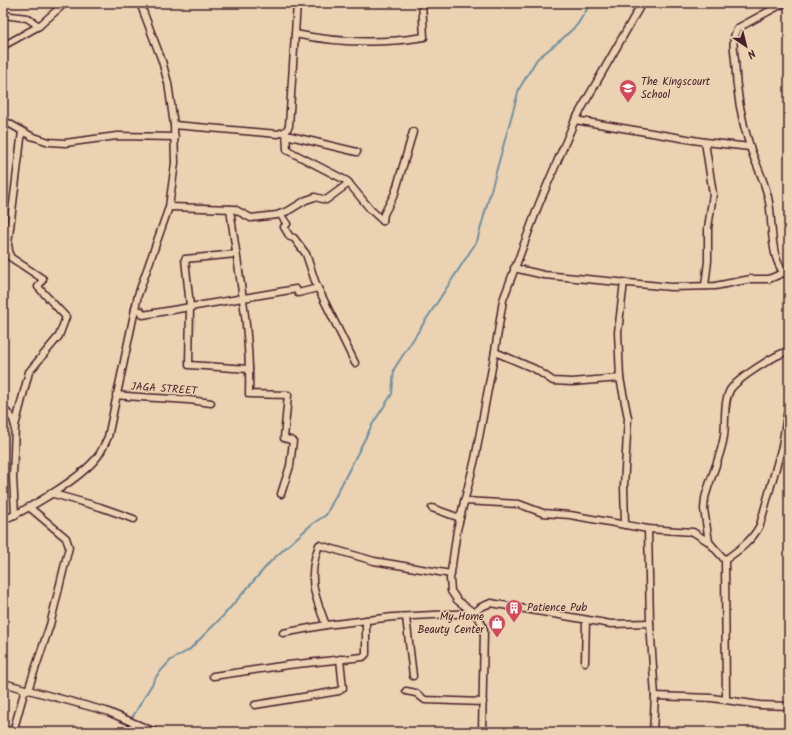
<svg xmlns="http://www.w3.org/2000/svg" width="792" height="735" viewBox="0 0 792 735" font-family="Kalam,sans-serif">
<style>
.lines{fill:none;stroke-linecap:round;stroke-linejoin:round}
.stream{stroke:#72909f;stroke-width:2}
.minor-casing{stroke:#4a1f2b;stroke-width:9}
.minor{stroke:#ead2b2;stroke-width:6}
.labels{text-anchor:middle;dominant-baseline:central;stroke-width:3;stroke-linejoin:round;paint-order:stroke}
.poi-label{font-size:11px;fill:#4a1f2b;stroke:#ead2b2;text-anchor:start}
.street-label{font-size:11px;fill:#4a1f2b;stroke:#ead2b2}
</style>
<rect width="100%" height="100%" fill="#ead2b2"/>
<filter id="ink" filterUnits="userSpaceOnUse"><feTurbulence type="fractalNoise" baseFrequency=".025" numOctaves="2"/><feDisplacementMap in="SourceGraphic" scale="8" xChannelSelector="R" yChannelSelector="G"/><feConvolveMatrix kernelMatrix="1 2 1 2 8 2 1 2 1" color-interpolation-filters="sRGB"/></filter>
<g filter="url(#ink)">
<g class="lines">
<g class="stream">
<path d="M132,718l26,-44 13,-14 18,-10 34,-34 48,-55 41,-37 14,-9 46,-90 20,-31 2,-25 83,-128 42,-152 18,-30 25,-20 15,-14 14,-22"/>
<path d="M125,732l3,-6"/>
</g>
<g class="minor-casing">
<g id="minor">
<path d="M784,3l-46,25c-7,9 -4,21 -3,32 1,29 6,59 15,87 6,18 16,36 19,55 4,19 0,64 20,74"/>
<path d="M3,15l24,3 12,8"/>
<path d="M295,34c43,9 86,10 129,3l-2,-34"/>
<path d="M3,46l36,-20 26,-23"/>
<path d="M3,120l28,16 18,6 16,1 52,-7 58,1"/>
<path d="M575,120l130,22 45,5"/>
<path d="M174,125l104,9 8,-3 3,-5 8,-123"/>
<path d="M286,131l1,19 60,31 24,29 12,11"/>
<path d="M286,135l71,17"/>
<path d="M169,207l65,2 17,9 26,-3 11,-4 18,-11 9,-3 11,3 23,-17"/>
<path d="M230,209c8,61 21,123 19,185l39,1 -4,43 9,3 -3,25 -9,28"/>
<path d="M280,214l7,10 -3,3 6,10 4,1 12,16 10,30 39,79"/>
<path d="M383,221l1,-7 11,-21 18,-61"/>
<path d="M236,254l-51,5 5,47 -1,59 60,4"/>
<path d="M514,268l30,7 127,12 44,-1 36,-7h18l14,-6"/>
<path d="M624,282l-6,50 2,46 8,40 -4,68 1,39"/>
<path d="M705,286l3,-25v-33l5,-34 -8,-52"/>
<path d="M135,309l6,2 2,4 153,-26 2,4 20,-5"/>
<path d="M495,352l40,17 18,12 19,1 48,-4"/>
<path d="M116,395c31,4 63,2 95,8"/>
<path d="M3,408l10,11 2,7 -2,51 2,38"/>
<path d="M15,426l14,-54 30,-36 7,-19 -28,-30 5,-8 -33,-22 -2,-13 14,-113"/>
<path d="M50,493l50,14 34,12"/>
<path d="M464,501l55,3 24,9 27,2 78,14 45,3 16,10 16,18 1,139"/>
<path d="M432,508l28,10"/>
<path d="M3,520c26,-11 79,-42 95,-64 4,-5 7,-13 10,-19l30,-142 31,-88 6,-44 -1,-38 -6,-42 -6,-22 -22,-58"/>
<path d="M648,529l2,94 5,73 -2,36"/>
<path d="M709,542l-5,-33 1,-11c5,-20 16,-41 19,-62 2,-14 -1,-33 6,-46 7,-11 46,-36 59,-39"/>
<path d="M725,560c14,-10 27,-19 35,-35l22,-79 7,-43"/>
<path d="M406,617l7,59"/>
<path d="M326,625c-12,-30 -19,-48 -7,-80l55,16 77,13"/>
<path d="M283,633l43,-8 67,-8 81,-4 7,-6 10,-4 120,21 39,-1"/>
<path d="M585,662l1,-42"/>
<path d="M213,676l75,-11 75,-8 3,-3v-34"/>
<path d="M3,683l103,28 49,21"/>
<path d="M28,690l22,-65 19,-78 -3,-9 -37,-31"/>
<path d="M406,691l10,2 9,7 58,2"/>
<path d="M655,696l57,2 48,7 29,1"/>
<path d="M255,705l84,-14 4,-3 -3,-29"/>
<path d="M13,732l12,-43"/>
<path d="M482,732l2,-102 -3,-8 -7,-9 -17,-13 -6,-9 -1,-12 7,-49 18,-71 19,-102 9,-57 36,-96 36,-84 67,-117"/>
</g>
</g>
<use href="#minor" class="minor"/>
</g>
</g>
<defs>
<g id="school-pin" transform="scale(0.9)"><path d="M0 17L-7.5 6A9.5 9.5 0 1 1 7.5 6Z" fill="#d1495b" stroke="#ead2b2"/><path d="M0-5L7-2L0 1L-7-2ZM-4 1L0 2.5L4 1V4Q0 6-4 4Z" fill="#fff"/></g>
<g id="building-pin" transform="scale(0.9)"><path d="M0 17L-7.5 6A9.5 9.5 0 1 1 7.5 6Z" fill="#d1495b" stroke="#ead2b2"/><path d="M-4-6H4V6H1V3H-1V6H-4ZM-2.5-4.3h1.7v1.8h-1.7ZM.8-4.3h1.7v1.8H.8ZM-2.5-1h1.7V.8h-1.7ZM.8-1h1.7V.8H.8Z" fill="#fff"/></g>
<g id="shop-pin" transform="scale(0.9)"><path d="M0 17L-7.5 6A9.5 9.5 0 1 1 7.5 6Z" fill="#d1495b" stroke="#ead2b2"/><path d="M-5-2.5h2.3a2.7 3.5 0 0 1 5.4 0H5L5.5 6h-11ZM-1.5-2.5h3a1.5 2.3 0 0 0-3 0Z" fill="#fff"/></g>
</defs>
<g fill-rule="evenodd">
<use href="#school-pin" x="628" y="88"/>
<use href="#building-pin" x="514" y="608"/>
<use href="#shop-pin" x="497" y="623"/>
</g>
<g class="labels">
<g class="poi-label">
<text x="641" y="82">The Kingscourt<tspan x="641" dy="13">School</tspan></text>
<text x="527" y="608">Patience Pub</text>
<text x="484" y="617" text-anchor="end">My Home<tspan x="484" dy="13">Beauty Center</tspan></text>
</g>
<g class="street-label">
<text transform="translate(164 389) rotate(4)">JAGA STREET</text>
</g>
</g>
<rect width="792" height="735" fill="none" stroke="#ead2b2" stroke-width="16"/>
<rect x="8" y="8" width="776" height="719" fill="none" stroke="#4a1f2b" stroke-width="1.5" filter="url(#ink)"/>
<g transform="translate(746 46) rotate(145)" stroke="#ead2b2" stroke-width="3" paint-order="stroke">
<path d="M0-3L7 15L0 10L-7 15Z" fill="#4a1f2b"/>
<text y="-6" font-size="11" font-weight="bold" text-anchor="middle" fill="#4a1f2b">N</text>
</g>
</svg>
